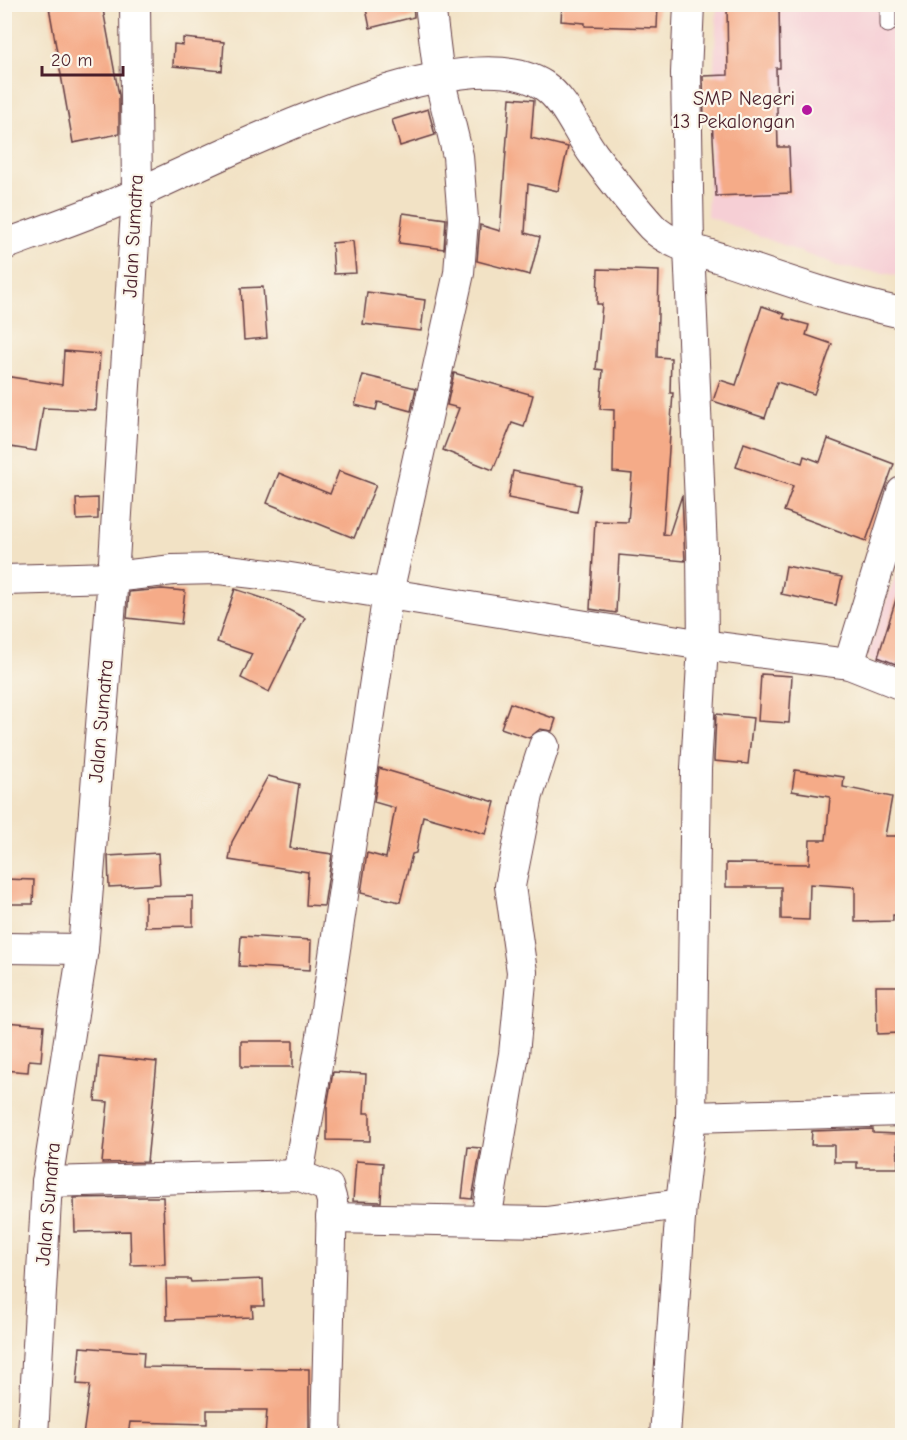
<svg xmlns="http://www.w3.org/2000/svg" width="907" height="1440" viewBox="0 0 907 1440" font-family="'Comic Neue',sans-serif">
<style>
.built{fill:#f6cfd5}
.building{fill:#f5ab88}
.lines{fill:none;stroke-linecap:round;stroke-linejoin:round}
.lane-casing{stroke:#633c42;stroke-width:17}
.street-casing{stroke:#633c42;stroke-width:32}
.lane{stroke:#fff;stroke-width:15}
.street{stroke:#fff;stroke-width:30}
.poi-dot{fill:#b5179e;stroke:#fbf7ec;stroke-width:2}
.labels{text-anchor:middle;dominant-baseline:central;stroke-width:4.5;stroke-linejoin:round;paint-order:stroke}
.poi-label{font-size:20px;fill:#4a1f2b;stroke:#fbf7ec;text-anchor:end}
.street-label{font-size:20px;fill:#4a1f2b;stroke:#fbf7ec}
</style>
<rect width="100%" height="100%" fill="#fbf7ec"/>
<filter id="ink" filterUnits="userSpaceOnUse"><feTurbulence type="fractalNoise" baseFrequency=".0167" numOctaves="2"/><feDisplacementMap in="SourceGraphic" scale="12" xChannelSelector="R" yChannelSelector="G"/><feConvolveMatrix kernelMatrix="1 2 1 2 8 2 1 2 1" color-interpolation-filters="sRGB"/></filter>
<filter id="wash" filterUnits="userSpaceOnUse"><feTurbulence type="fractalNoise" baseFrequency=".008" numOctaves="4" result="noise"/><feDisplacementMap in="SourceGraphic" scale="24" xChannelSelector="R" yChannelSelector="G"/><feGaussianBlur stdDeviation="1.35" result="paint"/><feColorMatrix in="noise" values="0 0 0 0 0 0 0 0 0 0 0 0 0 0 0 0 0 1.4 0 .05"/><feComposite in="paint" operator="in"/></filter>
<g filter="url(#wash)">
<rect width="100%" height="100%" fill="#f2e2c5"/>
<g class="built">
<path d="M717,5h185v271l-65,-10 -130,-50z"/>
<path d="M902,556v120l-35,-18z"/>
</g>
<g id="blocks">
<g class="building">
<path d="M61,4h41l17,91v39l-46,9 -24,-136z"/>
<path d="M365,4h48l1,13 -44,11z"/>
<path d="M562,4h96l-1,24 -72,-2v-3l-24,-2z"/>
<path d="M727,4h52l1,64h-4l2,79h11l2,46 -75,3 -4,-78h-8l-1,-42 25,-1z"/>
<path d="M183,38l41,4 -2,29 -49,-5 1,-22 9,1z"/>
<path d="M510,98l24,2 -3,38 37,9 -10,44 -30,-7 -3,49 15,4 -10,38 -53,-14 3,-36 20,6z"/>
<path d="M428,109l7,26 -35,11 -8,-26z"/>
<path d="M403,213l43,6 -2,30 -45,-6z"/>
<path d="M353,241l3,32 -22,1 -2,-31z"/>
<path d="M598,269l61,2 -2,86 14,1 -1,35h3l-10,141 6,1 13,-40 3,66 -66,-6 -3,58 -26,-4 5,-88 33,1 4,-48 -19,-2 1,-62 -14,-1 3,-39 -7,-1 6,-65h-5z"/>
<path d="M263,287l4,51 -23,2 -3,-52z"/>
<path d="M367,292l58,8 -4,31 -58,-7z"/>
<path d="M762,306l23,8 -2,4 26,7 -3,10 26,9 -18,50 -37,-12 -12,36 -52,-17 7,-21 16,5z"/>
<path d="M64,351l36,3 -4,56 -53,-2 -7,43 -32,-5v-70l58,9z"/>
<path d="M454,373l79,22 -9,32 -12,-4 -19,47 -50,-20 16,-42 -12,-3z"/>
<path d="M363,375l53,13 -5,23 -33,-9 -2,8 -21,-5z"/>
<path d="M828,439l66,25 -28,77 -82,-30 9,-25 -57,-19 8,-24 58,20 2,-7 16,6z"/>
<path d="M339,471l37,14 -22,53 -87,-35 12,-30 51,21z"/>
<path d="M513,471l69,14 -5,27 -69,-14z"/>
<path d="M98,498v21l-21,1 -1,-21z"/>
<path d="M786,566l56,11 -6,28 -55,-11z"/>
<path d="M162,589l23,2 -4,33 -54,-6 2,-26z"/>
<path d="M235,589l36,12 34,17 -36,74 -28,-14 11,-24 -35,-12z"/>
<path d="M897,596h6v71l-25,-10z"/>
<path d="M761,674l31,2 -3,47 -31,-2z"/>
<path d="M510,703l46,16 -4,12 -12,-2 -11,9 -28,-10z"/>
<path d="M716,714l37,4 -5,46 -34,-3z"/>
<path d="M379,768l116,34 -9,32 -63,-18 -7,37 -4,1 -12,48 -39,-9 6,-40 19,5 9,-50 -21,-6z"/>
<path d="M795,770l49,7 -1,10 49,10 -7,39h18v79h-10v6l-38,1v-35l-45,-3 -1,36 -28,-1v-32h-55v-24l83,1 1,-24h16l4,-43 -38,-6z"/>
<path d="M268,776l31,8 -9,64 42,6 -8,52 -18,-1 2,-33 -79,-12 3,-18z"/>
<path d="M158,853l2,31 -51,3 -1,-31z"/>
<path d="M4,879l30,1 -1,24h-29z"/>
<path d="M193,896v30l-48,1v-30z"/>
<path d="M241,936l70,4 -1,30 -71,-4z"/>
<path d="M876,986h23v47l-22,1z"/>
<path d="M4,1022l40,3 -3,36 -12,-1 -1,12 -24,-2z"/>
<rect x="241" y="1041" width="52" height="26"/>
<path d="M99,1056l58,6 -10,100 -45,1 6,-61 -13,-1z"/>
<path d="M333,1072l33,2 -2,39h6v28l-43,-1v-34z"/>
<path d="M873,1129v4l24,1 1,34h-41v-6h-23v-17h-23l1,-14z"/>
<path d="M468,1147l13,1 -9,51 -10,-1z"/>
<path d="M356,1161l27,2 -2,39 -28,-1z"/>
<path d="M144,1197h19l2,67 -34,1 -1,-34 -55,1 -1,-34z"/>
<path d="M166,1279h24l1,3 72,-3 1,27h-12l1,11 -86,3z"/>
<path d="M80,1347l64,5 -1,15 166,2v67h-44l2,-26h-60v14l-77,-2 -2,14h-45l7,-51 -13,-1z"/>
</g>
</g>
</g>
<g filter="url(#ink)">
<use href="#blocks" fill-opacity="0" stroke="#633c42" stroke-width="1.5"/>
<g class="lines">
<g class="lane-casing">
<path id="lane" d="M888,4v21"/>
</g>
<g class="street-casing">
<g id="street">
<path d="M4,245c45,-17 91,-32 134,-52 83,-37 323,-161 405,-108 23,15 35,49 51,70 18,24 38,50 58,72 17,18 51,25 74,33 59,20 116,40 176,53"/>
<path d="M4,580l109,-3 60,-7 46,-1 59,7 425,69 146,19 53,21"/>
<path d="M849,664l53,-172"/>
<path d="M4,948l79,1"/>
<path d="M691,1117l211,-6"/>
<path d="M298,1175l24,-139 66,-443 71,-320 4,-53 -5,-64 -19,-79 -9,-73"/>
<path d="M47,1182l251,-7 30,12 4,14 -6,235"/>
<path d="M331,1218l215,4 135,-18"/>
<path d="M486,1220l28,-166 8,-82 -12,-86 18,-91 16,-49"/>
<path d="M33,1436l14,-254 36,-233 30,-372 24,-383 -2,-190"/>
<path d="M665,1436l16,-232 10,-87 5,-348 7,-124 -1,-95 -13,-303 -3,-174 3,-69"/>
</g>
</g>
<use href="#lane" class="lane"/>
<use href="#street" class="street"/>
</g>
</g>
<circle class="poi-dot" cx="807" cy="110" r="6"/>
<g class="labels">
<g class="poi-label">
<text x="795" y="98">SMP Negeri<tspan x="795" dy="23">13 Pekalongan</tspan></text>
</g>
<g class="street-label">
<text transform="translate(133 236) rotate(-87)">Jalan Sumatra</text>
<text transform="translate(101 721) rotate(-85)">Jalan Sumatra</text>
<text transform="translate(48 1204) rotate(-85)">Jalan Sumatra</text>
</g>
</g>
<rect width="907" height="1440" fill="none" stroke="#fbf7ec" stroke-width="24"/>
<path d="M42 66v9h81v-9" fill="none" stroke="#4a1f2b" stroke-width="3"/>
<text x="51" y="66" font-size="18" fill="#4a1f2b" stroke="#fbf7ec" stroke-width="4.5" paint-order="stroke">20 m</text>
</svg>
